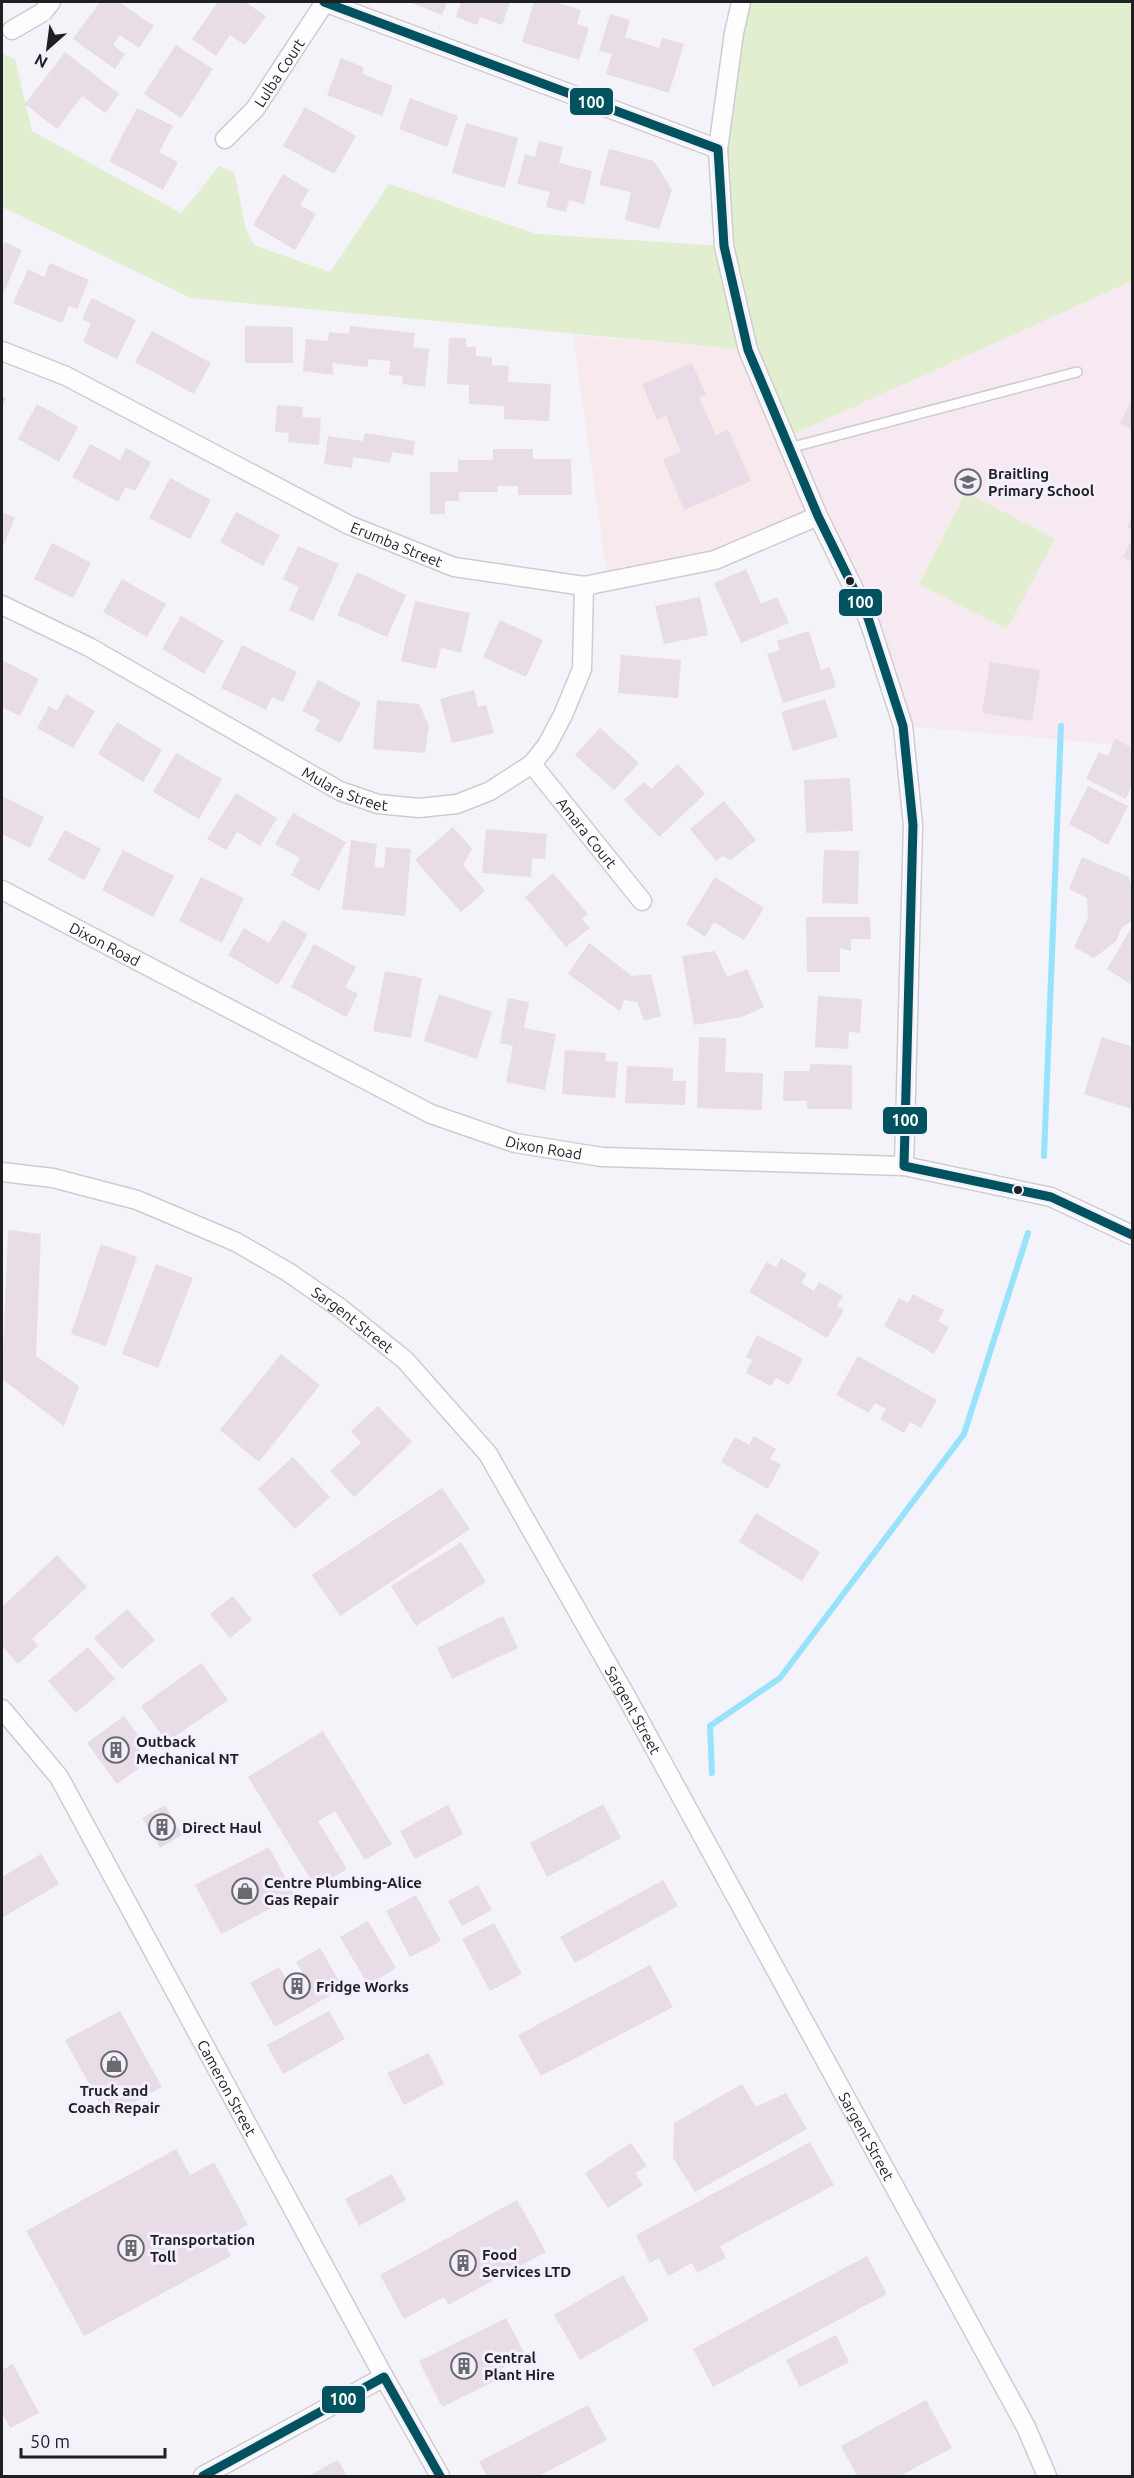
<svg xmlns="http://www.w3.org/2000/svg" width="1134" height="2478" viewBox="0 0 1134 2478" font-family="Ubuntu,sans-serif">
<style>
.commercial{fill:#f8e9ec}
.education{fill:#f7e9f1}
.green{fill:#e1efd0}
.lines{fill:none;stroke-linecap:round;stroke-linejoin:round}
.stream{stroke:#98e3fb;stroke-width:6}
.building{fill:#e8dce7}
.service-casing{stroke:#ceccd1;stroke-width:12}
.minor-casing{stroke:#ceccd1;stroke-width:21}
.service{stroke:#fdfdfe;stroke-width:9}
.minor{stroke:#fdfdfe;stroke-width:18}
.bus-1-casing{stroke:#f3f0fc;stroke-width:14}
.bus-1{stroke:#00535e;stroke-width:9}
.bus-dot{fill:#201f23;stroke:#f3f0fc;stroke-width:2}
.labels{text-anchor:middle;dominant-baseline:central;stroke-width:6;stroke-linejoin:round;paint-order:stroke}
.street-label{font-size:15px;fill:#201f23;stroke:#f3f0fc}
.poi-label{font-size:15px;font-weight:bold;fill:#201f23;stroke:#f3f0fc;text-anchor:start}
.line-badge{stroke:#f3f0fc;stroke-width:2}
.badge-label{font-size:16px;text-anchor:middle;font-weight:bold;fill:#fff}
</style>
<rect width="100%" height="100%" fill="#f4f3f9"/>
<path class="commercial" d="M573,335l175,15 70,166 -103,44 -107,22z"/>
<path class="education" d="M1132,281v465l-229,-20 -118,-288z"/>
<g class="green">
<path d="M741,2h391v279l-347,157 -37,-88 -557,-52 -189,-91v-154l13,6 17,72 149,82 38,-47 15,6 12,57 8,16 76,27 59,-88 148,50 187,12 -6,-97z"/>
<path d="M966,492l89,47 -48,90 -88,-45z"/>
</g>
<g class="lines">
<g class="stream">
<path d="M1044,1156l17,-430"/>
<path d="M712,1773l-2,-47 70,-48 184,-244 64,-201"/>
</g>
</g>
<g class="building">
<path d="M100,2h19l35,24 -15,22 -19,-13 -7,10 12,9 -10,15 -42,-30z"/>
<path d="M218,2h27l21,14 -21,29 -15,-10 -14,21 -24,-17z"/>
<path d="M409,2h38l-5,13z"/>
<path d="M461,2h49l-8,23 -22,-8 -3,8 -21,-8z"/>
<path d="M534,2h20l27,8 -4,14 12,4 -10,32 -57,-18z"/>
<path d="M610,14l20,6 -5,17 34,11 3,-10 22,6 -15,49 -63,-19 6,-20 -13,-3z"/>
<path d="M176,45l37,24 -32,49 -37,-24z"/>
<path d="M65,52l54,42 -14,19 -23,-17 -25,33 -32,-25z"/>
<path d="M341,58l22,9v7l30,12 -11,30 -55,-21z"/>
<path d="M410,98l48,18 -11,31 -48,-18z"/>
<path d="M305,107l51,29 -22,38 -51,-28z"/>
<path d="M137,108l36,18 -14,26 19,10 -15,28 -54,-29z"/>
<path d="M466,123l52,15 -13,50 -53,-15z"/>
<path d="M539,141l24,6 -4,16 33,8 -8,33 -15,-4 -3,12 -20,-5 4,-15 -33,-8 8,-30 10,3z"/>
<path d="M609,149l45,12 18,29 -13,39 -34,-9 6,-28 -32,-7z"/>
<path d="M283,174l26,16 -9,15 16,9 -21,36 -42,-25z"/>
<path d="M5,242l17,8 -20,47v-47z"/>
<path d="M50,263l39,17 -12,29 -8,-3 -7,17 -49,-20 15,-34 16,8z"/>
<path d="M92,298l44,22 -19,39 -34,-17 8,-18 -9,-5z"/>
<path d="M245,326l48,1v36h-48z"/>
<path d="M350,326l65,7 -2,14 16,2 -4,38 -23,-3 1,-8 -14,-1 1,-14 -22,-2v8l-36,-4 2,12 -31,-4 3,-32 22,2 1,-9 20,2z"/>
<path d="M152,331l59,32 -17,31 -59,-32z"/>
<path d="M449,338h17v9h10v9l16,1v8l17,1 -1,16 43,2 -2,37 -45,-2v-13l-35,-2v-19l-22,-1z"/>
<path d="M692,363l14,32 -7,3 17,37 12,-6 23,52 -67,29 -21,-51 18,-7 -15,-36 -9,4 -15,-36z"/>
<path d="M2,396l4,2 -4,12z"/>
<path d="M1132,400v30l-12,-7z"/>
<path d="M37,404l41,23 -19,35 -41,-23z"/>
<path d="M277,405l26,2 -1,10 19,1 -2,27 -31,-3 1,-9 -14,-1z"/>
<path d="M365,433l50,8 -2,14 -21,-3 -2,11 -37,-6 -1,11 -28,-4 4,-28 35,5z"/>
<path d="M90,444l30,16 6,-12 25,14 -16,29 -9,-4 -8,15 -46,-25z"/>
<path d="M493,449h40v10h38l1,36h-54v-9h-21l1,6h-39v9h-14v13h-15v-42h28v-12h35z"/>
<path d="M170,478l41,22 -21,39 -41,-21z"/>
<path d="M2,512l13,6 -13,31z"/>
<path d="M236,512l44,23 -17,31 -43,-24z"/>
<path d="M1132,516v14l-5,-3z"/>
<path d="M1132,538v24l-9,-5z"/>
<path d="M52,543l39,20 -18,35 -39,-19z"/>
<path d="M298,546l41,18 -26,57 -24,-11 10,-23 -16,-8z"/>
<path d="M746,569l15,35 16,-7 12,26 -48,20 -27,-60z"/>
<path d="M357,572l49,23 -19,42 -50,-22z"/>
<path d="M122,579l44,25 -19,33 -44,-25z"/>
<path d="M700,597l8,38 -44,9 -9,-38z"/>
<path d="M415,601l55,12 -9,40 -20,-5 -5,21 -35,-8z"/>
<path d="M181,616l43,25 -20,33 -42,-25z"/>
<path d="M500,620l43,20 -17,37 -43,-20z"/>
<path d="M809,631l12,39 9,-3 6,20 -53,16 -16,-49 13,-4 -3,-9z"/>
<path d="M242,645l55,27 -14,30 -11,-5 -6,13 -45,-22z"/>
<path d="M621,655l60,5 -3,38 -60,-5z"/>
<path d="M2,660l37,19 -19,37 -18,-9z"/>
<path d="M990,662l50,8 -8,51 -50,-8z"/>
<path d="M318,680l43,23 -21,40 -25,-13 5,-10 -18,-9z"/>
<path d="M474,690l4,17 8,-2 8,28 -42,10 -12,-44z"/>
<path d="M66,694l29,17 -22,37 -36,-20 12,-22 8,5z"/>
<path d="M825,699l13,38 -45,14 -12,-39z"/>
<path d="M377,700l42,4 10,22 -4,27 -52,-4z"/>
<path d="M117,722l45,28 -19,32 -45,-28z"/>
<path d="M600,728l39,35 -25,27 -39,-35z"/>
<path d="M1115,739l17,9v37l-6,14 -40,-20 13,-27 9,4z"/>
<path d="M176,753l46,26 -23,40 -46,-27z"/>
<path d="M678,764l27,30 -46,43 -35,-37 20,-18 7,7z"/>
<path d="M850,778l3,53 -47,2 -2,-53z"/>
<path d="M1088,786l40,20 -20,39 -39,-21z"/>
<path d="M236,793l41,25 -17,28 -23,-14 -11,18 -19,-11z"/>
<path d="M2,796l42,21 -14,31 -28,-14z"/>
<path d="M724,801l32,39 -25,20 -9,-4 -6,5 -26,-32z"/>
<path d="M293,813l53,29 -27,49 -28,-16 9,-17 -25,-14z"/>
<path d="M453,827l19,22 -9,16 22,26 -24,21 -46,-52z"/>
<path d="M486,829l61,5 -2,25 -13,-1 -1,19 -49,-4z"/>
<path d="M65,830l36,19 -17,31 -36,-20z"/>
<path d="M351,840l26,4 -3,23 10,1 2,-21 25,2 -6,67 -63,-7z"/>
<path d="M123,850l51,26 -21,41 -51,-27z"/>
<path d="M824,850l35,1 -1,53 -36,-1z"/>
<path d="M1082,857l47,20 3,14v30l-10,6 -6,14 -22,17 -20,-11 14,-30 -1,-19 -18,-9z"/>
<path d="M553,873l35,41 -6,5 8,9 -24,19 -41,-50z"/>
<path d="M201,877l43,21 -22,45 -43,-22z"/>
<path d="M715,877l49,31 -20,32 -30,-18 -9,15 -19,-13z"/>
<path d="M806,917h64l1,22h-20v12l-11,-3v24h-33z"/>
<path d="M283,920l25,14 -30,51 -50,-30 16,-27 25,15z"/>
<path d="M1131,928l1,1v56l-25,-16z"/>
<path d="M589,943l43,33 19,-2 10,42 -17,5 -7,-19 -13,-2 -4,11 -52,-37z"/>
<path d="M314,944l42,23 -11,20 13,7 -12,23 -55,-30z"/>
<path d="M715,951l12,26 20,-8 17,38 -22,10 -48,8 -12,-69z"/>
<path d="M385,971l37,7 -11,60 -38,-7z"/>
<path d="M439,994l53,18 -15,47 -53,-18z"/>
<path d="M818,996l44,3 -2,34 -11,-1 -1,17 -33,-2z"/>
<path d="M508,998l21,4 -5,26 32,6 -11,56 -39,-8 7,-36 -13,-3z"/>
<path d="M699,1037l27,1 -1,34 38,1 -1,37 -65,-2z"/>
<path d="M1102,1037l30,10v62l-48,-15z"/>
<path d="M565,1050l41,3 -1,8 13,1 -3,36 -53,-4z"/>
<path d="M810,1064l42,1v44h-45v-8h-24l1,-30h26z"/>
<path d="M627,1066l46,2v13h13l-1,24 -60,-2z"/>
<path d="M8,1230l33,4 -5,122 43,30 -15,40 -62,-47z"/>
<path d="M101,1244l36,13 -31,89 -35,-12z"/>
<path d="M781,1258l26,16 -6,9 13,8 5,-9 24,14 -6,10 7,4 -17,28 -78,-46 18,-30 9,5z"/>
<path d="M156,1264l37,14 -35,90 -36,-14z"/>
<path d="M913,1294l31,16 -6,11 11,6 -15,27 -50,-28 15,-28 9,5z"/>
<path d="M757,1335l46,24 -14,26 -13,-7 -5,8 -25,-13 6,-13 -6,-3z"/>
<path d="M281,1354l39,31 -61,77 -39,-32z"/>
<path d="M858,1356l79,44 -16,28 -11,-6 -6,11 -24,-14 6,-10 -11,-6 -6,10 -33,-18z"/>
<path d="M378,1406l34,36 -58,55 -24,-26 31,-28 -10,-12z"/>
<path d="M754,1436l22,13 -6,10 11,6 -13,24 -47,-27 14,-25 14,8z"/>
<path d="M293,1457l37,40 -35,32 -37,-40z"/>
<path d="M442,1488l28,41 -130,87 -28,-41z"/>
<path d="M756,1513l64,39 -18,29 -63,-39z"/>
<path d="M461,1542l25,40 -70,44 -25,-40z"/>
<path d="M57,1555l30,32 -55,52 6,7 -20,18 -16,-18v-39z"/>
<path d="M233,1596l19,24 -22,18 -20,-24z"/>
<path d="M127,1609l28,31 -33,29 -28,-31z"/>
<path d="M503,1616l15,32 -66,31 -15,-31z"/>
<path d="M88,1647l27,32 -39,34 -28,-32z"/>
<path d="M201,1663l27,37 -61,42 -26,-36z"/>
<path d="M124,1716l22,30 -11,8 8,11 -26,19 -30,-41z"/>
<path d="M323,1731l69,113 -27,16 -30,-49 -17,10 29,48 -31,19 -68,-111z"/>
<path d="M603,1804l18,34 -74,39 -17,-34z"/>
<path d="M165,1805l17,30 -22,13 -18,-30z"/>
<path d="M448,1805l15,29 -48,25 -15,-28z"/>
<path d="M269,1847l26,49 -74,38 -26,-49z"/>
<path d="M41,1854l18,30 -57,34v-41z"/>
<path d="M663,1880l15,26 -103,57 -15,-26z"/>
<path d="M478,1885l14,25 -30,16 -14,-25z"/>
<path d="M416,1895l25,46 -31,16 -24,-46z"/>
<path d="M368,1921l28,47 -28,17 -28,-48z"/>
<path d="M494,1923l28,51 -32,17 -28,-52z"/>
<path d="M320,1948l23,40 -68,39 -25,-44 29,-16 10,17 15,-9 -8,-13z"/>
<path d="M650,1965l23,42 -132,69 -23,-41z"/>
<path d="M120,2011l42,76 -55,30 -42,-77z"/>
<path d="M329,2011l16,28 -62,35 -16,-29z"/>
<path d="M429,2053l15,31 -40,21 -17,-32z"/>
<path d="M742,2084l14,23 30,-14 21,36 -112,63 -22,-34 1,-35z"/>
<path d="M810,2142l24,43 -114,61 6,12 -29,15 -5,-10 -24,13 -9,-18 -9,5 -14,-28z"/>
<path d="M631,2143l16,23 -12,7 8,12 -35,23 -23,-35z"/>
<path d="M176,2149l14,26 24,-13 34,63 -26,14 9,17 -147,80 -58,-105z"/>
<path d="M392,2174l14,26 -47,26 -14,-27z"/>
<path d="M517,2200l29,52 -98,53 -4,-8 -40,22 -24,-44z"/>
<path d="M867,2256l20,38 -174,93 -20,-38z"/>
<path d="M623,2275l26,45 -69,40 -26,-45z"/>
<path d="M506,2318l20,38 -31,16 4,7 -57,28 -23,-46z"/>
<path d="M836,2335l13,27 -49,25 -14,-27z"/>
<path d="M13,2364l26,49 -29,15 -8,-16v-42z"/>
<path d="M926,2400l26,48 -52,28h-43l-16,-30z"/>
<path d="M588,2405l19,35 -68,36h-52l-8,-14z"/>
<path d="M338,2460l9,16h-39z"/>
</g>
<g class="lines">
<g class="service-casing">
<path id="service" d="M789,448l288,-76"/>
</g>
<g class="minor-casing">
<g id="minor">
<path d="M324,2l394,147"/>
<path d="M741,2l-7,31 -16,116 6,97 24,104 70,166 50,102 35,108 10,99 -9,341"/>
<path d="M12,30l31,-18 8,-10"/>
<path id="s1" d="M225,139l30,-30 70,-107"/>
<path id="s2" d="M2,351l64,25 283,149 105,42 130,19 131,-26 103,-44"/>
<path id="s3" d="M2,605l87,42 251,144 38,13 41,4 38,-4 33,-13 42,-27 15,-19 16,-30 19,-46 2,-83"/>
<path id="s4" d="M532,764l110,137"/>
<path id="s5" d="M2,890l429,224 84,29 87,14 302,9 147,31 81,38"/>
<path id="s6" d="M2,1172l51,6 84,22 99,42 52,30 52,36 65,52 83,94 138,242 400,731 21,49"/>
<path id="s7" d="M2,1709l57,68 325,600 56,99"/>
<path d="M203,2476l181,-99"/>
</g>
</g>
<use href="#service" class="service"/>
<use href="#minor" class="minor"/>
<g class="bus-1-casing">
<g id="bus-1">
<path d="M324,2l394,147 6,97 24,104 70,166 50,102 35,108 10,99 -9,341 147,31 81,38"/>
<path d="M203,2476l181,-99 56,99"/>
</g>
</g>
<use href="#bus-1" class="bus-1"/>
</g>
<defs>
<g id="school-ring" transform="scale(1.35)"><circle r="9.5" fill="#f3f0fc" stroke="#6a696e" stroke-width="1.5"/><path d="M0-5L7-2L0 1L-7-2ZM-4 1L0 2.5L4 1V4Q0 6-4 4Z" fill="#6a696e"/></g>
<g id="building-ring" transform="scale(1.35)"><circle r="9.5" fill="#f3f0fc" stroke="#6a696e" stroke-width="1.5"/><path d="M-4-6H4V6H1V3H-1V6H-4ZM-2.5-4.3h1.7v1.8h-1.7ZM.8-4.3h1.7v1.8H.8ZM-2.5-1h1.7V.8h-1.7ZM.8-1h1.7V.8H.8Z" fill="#6a696e"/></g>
<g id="shop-ring" transform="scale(1.35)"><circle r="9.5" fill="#f3f0fc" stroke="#6a696e" stroke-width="1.5"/><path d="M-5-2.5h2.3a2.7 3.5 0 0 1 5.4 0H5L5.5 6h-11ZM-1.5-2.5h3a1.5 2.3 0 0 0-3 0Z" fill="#6a696e"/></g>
</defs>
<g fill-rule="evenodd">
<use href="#school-ring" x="968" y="482"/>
<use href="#building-ring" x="116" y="1750"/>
<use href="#building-ring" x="162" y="1827"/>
<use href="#shop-ring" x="245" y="1891"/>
<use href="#building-ring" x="297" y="1986"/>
<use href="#shop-ring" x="114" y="2064"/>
<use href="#building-ring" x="131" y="2248"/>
<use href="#building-ring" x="463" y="2263"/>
<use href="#building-ring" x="464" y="2366"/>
</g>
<g class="bus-dot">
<circle cx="850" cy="581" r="5"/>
<circle cx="1018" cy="1190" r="5"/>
</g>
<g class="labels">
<g class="street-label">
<text stroke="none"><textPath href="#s1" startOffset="86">Lulba Court</textPath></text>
<text stroke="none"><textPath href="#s2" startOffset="440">Erumba Street</textPath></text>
<text stroke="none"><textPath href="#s3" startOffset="390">Mulara Street</textPath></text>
<text stroke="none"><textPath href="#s4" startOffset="88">Amara Court</textPath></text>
<text stroke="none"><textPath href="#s5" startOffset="116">Dixon Road</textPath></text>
<text stroke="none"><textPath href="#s5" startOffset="602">Dixon Road</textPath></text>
<text stroke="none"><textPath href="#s6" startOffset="386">Sargent Street</textPath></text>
<text stroke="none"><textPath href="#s6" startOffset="872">Sargent Street</textPath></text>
<text stroke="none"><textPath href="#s7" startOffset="442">Cameron Street</textPath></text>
<text stroke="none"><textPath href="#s6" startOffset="1358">Sargent Street</textPath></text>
</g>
<g class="poi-label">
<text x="988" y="473">Braitling<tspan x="988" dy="17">Primary School</tspan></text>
<text x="136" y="1741">Outback<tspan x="136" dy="17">Mechanical NT</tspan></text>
<text x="182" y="1827">Direct Haul</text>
<text x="264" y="1882">Centre Plumbing-Alice<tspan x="264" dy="17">Gas Repair</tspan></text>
<text x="316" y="1986">Fridge Works</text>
<text x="114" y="2090" text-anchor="middle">Truck and<tspan x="114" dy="17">Coach Repair</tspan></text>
<text x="150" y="2239">Transportation<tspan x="150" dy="17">Toll</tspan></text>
<text x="482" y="2254">Food<tspan x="482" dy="17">Services LTD</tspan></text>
<text x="484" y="2357">Central<tspan x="484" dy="17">Plant Hire</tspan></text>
</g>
</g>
<g class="line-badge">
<rect x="569" y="87" width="45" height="29" rx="6" fill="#00535e"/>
<rect x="838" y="588" width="45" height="29" rx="6" fill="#00535e"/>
<rect x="882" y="1106" width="46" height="29" rx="6" fill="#00535e"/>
<rect x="321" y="2385" width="45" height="29" rx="6" fill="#00535e"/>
</g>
<g class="badge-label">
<text x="591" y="108">100</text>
<text x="860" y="608">100</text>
<text x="905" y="1126">100</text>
<text x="343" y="2405">100</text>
</g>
<rect width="1134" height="2478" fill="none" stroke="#201f23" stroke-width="6"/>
<g transform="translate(48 48) rotate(208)" stroke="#f3f0fc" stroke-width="4.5" paint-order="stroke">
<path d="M0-4.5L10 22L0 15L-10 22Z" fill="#201f23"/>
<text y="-9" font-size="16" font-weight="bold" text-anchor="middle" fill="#201f23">N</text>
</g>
<path d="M21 2448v9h144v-9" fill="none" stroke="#201f23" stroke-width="3"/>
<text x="30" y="2448" font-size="18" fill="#201f23" stroke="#f3f0fc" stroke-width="4.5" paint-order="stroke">50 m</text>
</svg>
